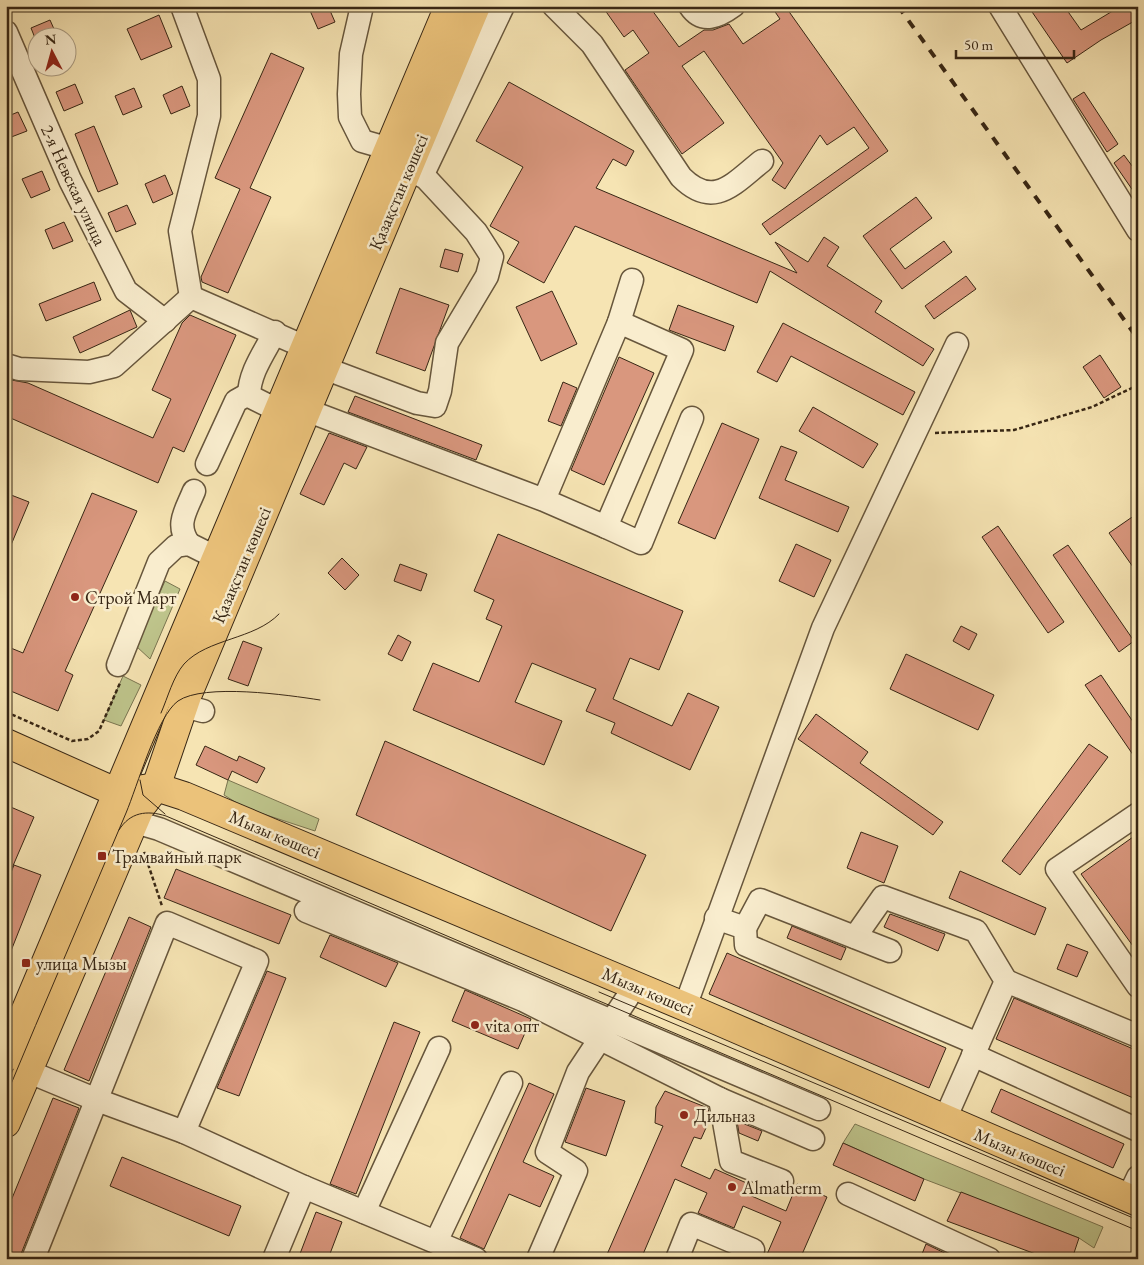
<svg xmlns="http://www.w3.org/2000/svg" width="1144" height="1265" viewBox="0 0 1144 1265" font-family="'EB Garamond',serif">
<style>
.green{fill:#bec48b;stroke:#7a7550}
.building{fill:#d9977e;stroke:#372614}
.lines{fill:none;stroke-linecap:round;stroke-linejoin:round}
.minor-casing{stroke:#67563c;stroke-width:25}
.major-casing{stroke:#372614;stroke-width:30}
.path{stroke:#372614;stroke-width:2.5;stroke-dasharray:4 2.5;stroke-linecap:butt}
.minor{stroke:#f9edce;stroke-width:22}
.major{stroke:#ebc27a;stroke-width:28}
.tram{stroke:#372614;stroke-width:1}
.rail{stroke:#372614;stroke-width:4;stroke-dasharray:9 9;stroke-linecap:butt}
.poi-dot{fill:#8f2418;stroke:#f9edce;stroke-width:2}
.labels{text-anchor:middle;dominant-baseline:central;stroke-width:5;stroke-linejoin:round;paint-order:stroke}
.street-label{font-size:18px;fill:#372614;stroke:#f9edce}
.poi-label{font-size:18px;fill:#372614;stroke:#f9edce;text-anchor:start}
</style>
<rect width="100%" height="100%" fill="#f6e4b3"/>
<filter id="stains"><feTurbulence type="fractalNoise" baseFrequency=".004" numOctaves="4"/><feColorMatrix values="0 0 0 0 .2 0 0 0 0 .09 0 0 0 0 .02 0 0 0 .5 -.17"/></filter>
<radialGradient id="worn" r=".72"><stop offset=".6" stop-color="#630" stop-opacity="0"/><stop offset="1" stop-color="#630" stop-opacity=".3"/></radialGradient>
<g class="green">
<path d="M165,581l15,8 -30,70 -14,-13z"/>
<path d="M123,676l18,9 -20,41 -17,-6z"/>
<path d="M228,780l91,39 -4,12 -70,-23 -21,-13z"/>
<path d="M855,1124l248,103 -9,21 -15,-10 -155,-59 -81,-36z"/>
</g>
<g class="building">
<path d="M308,6h20l7,16 -17,7z"/>
<path d="M602,6h47l30,41 25,-17h9l16,-6 14,20 37,-25 -9,-13h14l103,145 -118,84 -8,-11 107,-76 -15,-21 -27,18 -7,-10 -35,54 -13,-9 11,-17 -79,-112 -22,15 42,57 -42,31 -57,-84 24,-17 -16,-23 -9,7z"/>
<path d="M1028,6h36l17,24 40,-24h17v13l-37,21 -34,23z"/>
<path d="M159,15l13,32 -31,13 -14,-31z"/>
<path d="M50,20l8,18h-23l-4,-10z"/>
<path d="M271,53l33,15 -54,120 21,9 -43,96 -26,-11 -1,-5 39,-88 -25,-11z"/>
<path d="M509,82l125,69 -8,15 -13,-7 -17,29 201,85 -22,-31 33,20 16,-25 15,10 -12,19 55,35 -7,11 59,37 -11,17 -153,-95 -13,32 -182,-77 -31,57 -37,-20 12,-21 -29,-16 33,-59 -47,-26z"/>
<path d="M75,84l8,19 -19,8 -8,-19z"/>
<path d="M182,86l8,20 -19,8 -8,-19z"/>
<path d="M134,88l8,19 -19,8 -8,-19z"/>
<path d="M1084,92l34,52 -11,8 -34,-53z"/>
<path d="M18,112l9,19 -21,8v-22z"/>
<path d="M94,126l24,58 -20,8 -23,-58z"/>
<path d="M1124,155l14,19v24l-24,-35z"/>
<path d="M42,171l8,19 -19,8 -9,-19z"/>
<path d="M165,175l8,19 -20,9 -8,-19z"/>
<path d="M916,197l16,21 -42,31 15,20 39,-28 8,11 -50,37 -39,-53z"/>
<path d="M127,205l9,19 -20,8 -8,-19z"/>
<path d="M64,222l9,19 -20,8 -8,-19z"/>
<path d="M445,249l18,5 -5,18 -18,-5z"/>
<path d="M966,276l10,13 -42,30 -9,-13z"/>
<path d="M94,282l7,18 -55,21 -7,-17z"/>
<path d="M400,288l49,17 -24,66 -49,-18z"/>
<path d="M552,291l25,53 -36,17 -25,-54z"/>
<path d="M678,305l56,21 -9,25 -56,-21z"/>
<path d="M130,310l7,17 -57,26 -7,-16z"/>
<path d="M190,315l46,20 -52,117 -11,-5 -15,36 -152,-67v-37l22,4 125,55 18,-39 -19,-9 30,-67z"/>
<path d="M783,323l132,69 -12,23 -112,-59 -14,26 -20,-10z"/>
<path d="M1100,355l21,32 -17,11 -21,-31z"/>
<path d="M619,357l35,16 -50,112 -33,-15z"/>
<path d="M563,382l14,6 -16,38 -13,-5z"/>
<path d="M355,396l127,49 -6,15 -128,-48z"/>
<path d="M813,407l65,37 -15,24 -64,-37z"/>
<path d="M722,423l37,16 -44,100 -37,-16z"/>
<path d="M329,433l38,14 -11,22 -12,-6 -20,42 -24,-11z"/>
<path d="M781,446l16,6 -12,28 64,27 -11,25 -79,-34z"/>
<path d="M6,493l23,9 -23,55z"/>
<path d="M92,493l45,18 -72,160 8,4 -15,36 -52,-22v-43l17,7z"/>
<path d="M1138,513v61l-29,-41z"/>
<path d="M998,526l66,96 -16,11 -66,-96z"/>
<path d="M498,534l185,77 -24,59 -29,-12 -17,41 59,27 16,-33 31,14 -29,63 -79,-37 4,-10 -29,-12 10,-22 -64,-26 -17,39 47,19 -18,44 -131,-55 20,-47 46,19 23,-56 -16,-7 8,-19 -20,-9z"/>
<path d="M796,544l35,16 -17,37 -35,-16z"/>
<path d="M1068,545l66,96 -15,11 -66,-97z"/>
<path d="M342,558l17,17 -14,15 -17,-17z"/>
<path d="M400,564l27,10 -6,17 -27,-10z"/>
<path d="M961,626l16,8 -8,16 -16,-9z"/>
<path d="M398,635l13,7 -9,19 -14,-7z"/>
<path d="M243,641l19,7 -14,38 -20,-7z"/>
<path d="M906,654l88,41 -16,35 -88,-41z"/>
<path d="M1101,675l37,54v33l-53,-77z"/>
<path d="M816,714l52,38 -8,11 83,59 -10,13 -135,-96z"/>
<path d="M385,741l261,114 -35,76 -255,-116z"/>
<path d="M1089,744l19,13 -88,118 -18,-14z"/>
<path d="M205,746l32,15 2,-5 26,12 -8,15 -25,-12 -4,9 -32,-15z"/>
<path d="M6,805l28,12 -28,65z"/>
<path d="M861,832l37,14 -14,37 -37,-15z"/>
<path d="M1133,837l5,7v109l-57,-79z"/>
<path d="M14,865l27,10 -34,86 -1,-76z"/>
<path d="M176,869l115,46 -12,29 -115,-46z"/>
<path d="M960,871l86,37 -11,27 -86,-37z"/>
<path d="M890,914l55,20 -7,17 -54,-24z"/>
<path d="M129,917l22,10 -62,154 -25,-11z"/>
<path d="M792,926l54,22 -5,12 -54,-22z"/>
<path d="M330,935l68,28 -12,24 -66,-30z"/>
<path d="M1067,944l21,8 -11,25 -20,-8z"/>
<path d="M727,953l219,95 -17,40 -220,-94z"/>
<path d="M267,971l19,7 -47,118 -22,-8z"/>
<path d="M465,990l66,29 -13,30 -66,-28z"/>
<path d="M1014,998l124,53v49l-142,-61z"/>
<path d="M394,1022l26,10 -64,162 -26,-10z"/>
<path d="M529,1083l25,11 -31,68 31,14 -14,31 -31,-13 -25,55 -24,-11z"/>
<path d="M586,1088l39,13 -19,55 -41,-14z"/>
<path d="M1001,1089l123,55 -11,24 -122,-56z"/>
<path d="M665,1091l43,17 2,11 -9,20 -7,-2 -13,29 29,13 5,-10 36,16 -4,9 39,17 11,-27 30,13 -27,62h-35l16,-37 -38,-16 -9,22 -36,-15 9,-20 -32,-14 -34,80h-36l58,-133 -8,-3 1,-16z"/>
<path d="M53,1098l26,10 -60,151h-13v-46z"/>
<path d="M737,1121l25,10 -4,10 -19,-8z"/>
<path d="M843,1143l81,36 -9,22 -82,-36z"/>
<path d="M122,1157l119,49 -12,30 -119,-50z"/>
<path d="M961,1192l118,46 -7,21h-23l-102,-38z"/>
<path d="M316,1212l26,10 -14,37h-30z"/>
<path d="M926,1244l31,15h-37z"/>
</g>
<g class="lines">
<g class="minor-casing">
<g id="minor">
<path d="M182,6l27,73v37l-29,115 11,66"/>
<path d="M554,6l38,38 89,133c33,33 53,6 81,-16"/>
<path d="M690,6c12,18 28,11 43,0"/>
<path d="M1000,6l138,224"/>
<path d="M6,32l64,148 56,111 39,30"/>
<path d="M422,176l81,-170"/>
<path d="M619,322l13,-42"/>
<path d="M6,365l13,4 70,3 25,-6 77,-69 114,50"/>
<path d="M324,368l93,35 18,3 5,-15 7,-48 40,-67 5,-19 -16,-25 -66,-71 -20,-12 -28,-8 -12,-24 -1,-23 2,-40 11,-48"/>
<path d="M249,396c0,-23 15,-43 26,-64"/>
<path d="M306,410l238,90 75,-178 63,28 -76,177 -62,-27"/>
<path d="M207,464l29,-63 9,-5h4l30,15"/>
<path d="M606,527l35,16 51,-125"/>
<path d="M189,544c-14,-20 -3,-33 5,-53"/>
<path d="M118,665l41,-103 17,-16 13,-2 28,14"/>
<path d="M184,706l19,5"/>
<path d="M1138,814l-81,55 81,117"/>
<path d="M135,822l24,7 660,280"/>
<path d="M306,911l217,89 197,99 93,40"/>
<path d="M716,918l29,10 1,17 232,99"/>
<path d="M745,928l15,-28 130,51"/>
<path d="M855,937l28,-40 93,34 30,50 -61,138"/>
<path d="M1006,981l132,55"/>
<path d="M685,1007l138,-379 134,-284"/>
<path d="M973,1055l165,75"/>
<path d="M27,1071l70,29 87,32 120,55 172,72"/>
<path d="M720,1099l11,62 51,20"/>
<path d="M848,1194l141,65"/>
<path d="M1128,1198l10,-21"/>
<path d="M364,1212l75,-164"/>
<path d="M436,1242l75,-159"/>
<path d="M33,1259l134,-336 90,38 -73,171"/>
<path d="M274,1259l30,-72"/>
<path d="M538,1259l38,-88 -29,-19 31,-80 57,-86"/>
<path d="M677,1259l14,-35 62,26"/>
</g>
</g>
<g class="major-casing">
<g id="major">
<path d="M6,743l112,50"/>
<path d="M137,790l19,-3 28,9 509,214 445,192"/>
<path d="M6,1057l443,-1051"/>
<path d="M6,1123l134,-315 16,-21 31,-91 289,-690"/>
</g>
</g>
<g class="path">
<path d="M935,433l79,-3 78,-23 46,-22"/>
<path d="M6,712l66,29 16,-2 11,-8 21,-48"/>
<path d="M144,852l18,54"/>
</g>
<use href="#minor" class="minor"/>
<use href="#major" class="major"/>
<g class="tram">
<path d="M161,713c7,-16 12,-36 23,-49 24,-26 70,-24 95,-50"/>
<path d="M140,780l3,15 22,19"/>
<path d="M119,830c11,-18 28,-20 47,-14l972,415"/>
<path d="M599,992l539,228"/>
<path d="M6,1096c39,-94 80,-188 120,-283 11,-26 31,-97 52,-112 26,-18 110,-6 142,-1"/>
</g>
<path class="rail" d="M898,6l240,333"/>
</g>
<g class="poi-dot">
<circle cx="75" cy="597" r="5"/>
<rect x="97" y="851" width="10" height="10" rx="2.5"/>
<rect x="21" y="958" width="10" height="10" rx="2.5"/>
<circle cx="475" cy="1025" r="5"/>
<circle cx="684" cy="1115" r="5"/>
<circle cx="732" cy="1187" r="5"/>
</g>
<g class="labels">
<g class="street-label">
<text transform="translate(74 185) rotate(65)">2-я Невская улица</text>
<text transform="translate(398 192) rotate(-67)">Қазақстан көшесі</text>
<text transform="translate(241 565) rotate(-67)">Қазақстан көшесі</text>
<text transform="translate(275 834) rotate(23)">Мызы көшесі</text>
<text transform="translate(648 991) rotate(23)">Мызы көшесі</text>
<text transform="translate(1020 1152) rotate(23)">Мызы көшесі</text>
</g>
<g class="poi-label">
<text x="85" y="597">Строй Март</text>
<text x="112" y="856">Трамвайный парк</text>
<text x="36" y="963">улица Мызы</text>
<text x="485" y="1025">vita опт</text>
<text x="694" y="1115">Дильназ</text>
<text x="742" y="1187">Almatherm</text>
</g>
</g>
<rect width="1144" height="1265" fill="none" stroke="#f6e4b3" stroke-width="25"/>
<rect x="8" y="8" width="1129" height="1250" fill="none" stroke="#372614" stroke-width="2.5"/>
<rect x="12" y="12" width="1119" height="1240" fill="none" stroke="#372614"/>
<g transform="translate(52 52) rotate(354)"><circle r="24" fill="#f9edce" stroke="#ab9d84"/>
<path d="M0-4L9 19L0 12L-9 19Z" fill="#8f2418"/>
<text y="-8" font-size="14" font-weight="bold" text-anchor="middle" fill="#372614">N</text>
</g>
<path d="M956 50v8h118v-8" fill="none" stroke="#372614" stroke-width="2.5"/>
<text x="964" y="50" font-size="15" fill="#372614" stroke="#f9edce" stroke-width="4" paint-order="stroke">50 m</text>
<rect width="100%" height="100%" filter="url(#stains)"/>
<rect width="100%" height="100%" fill="url(#worn)"/>
</svg>
